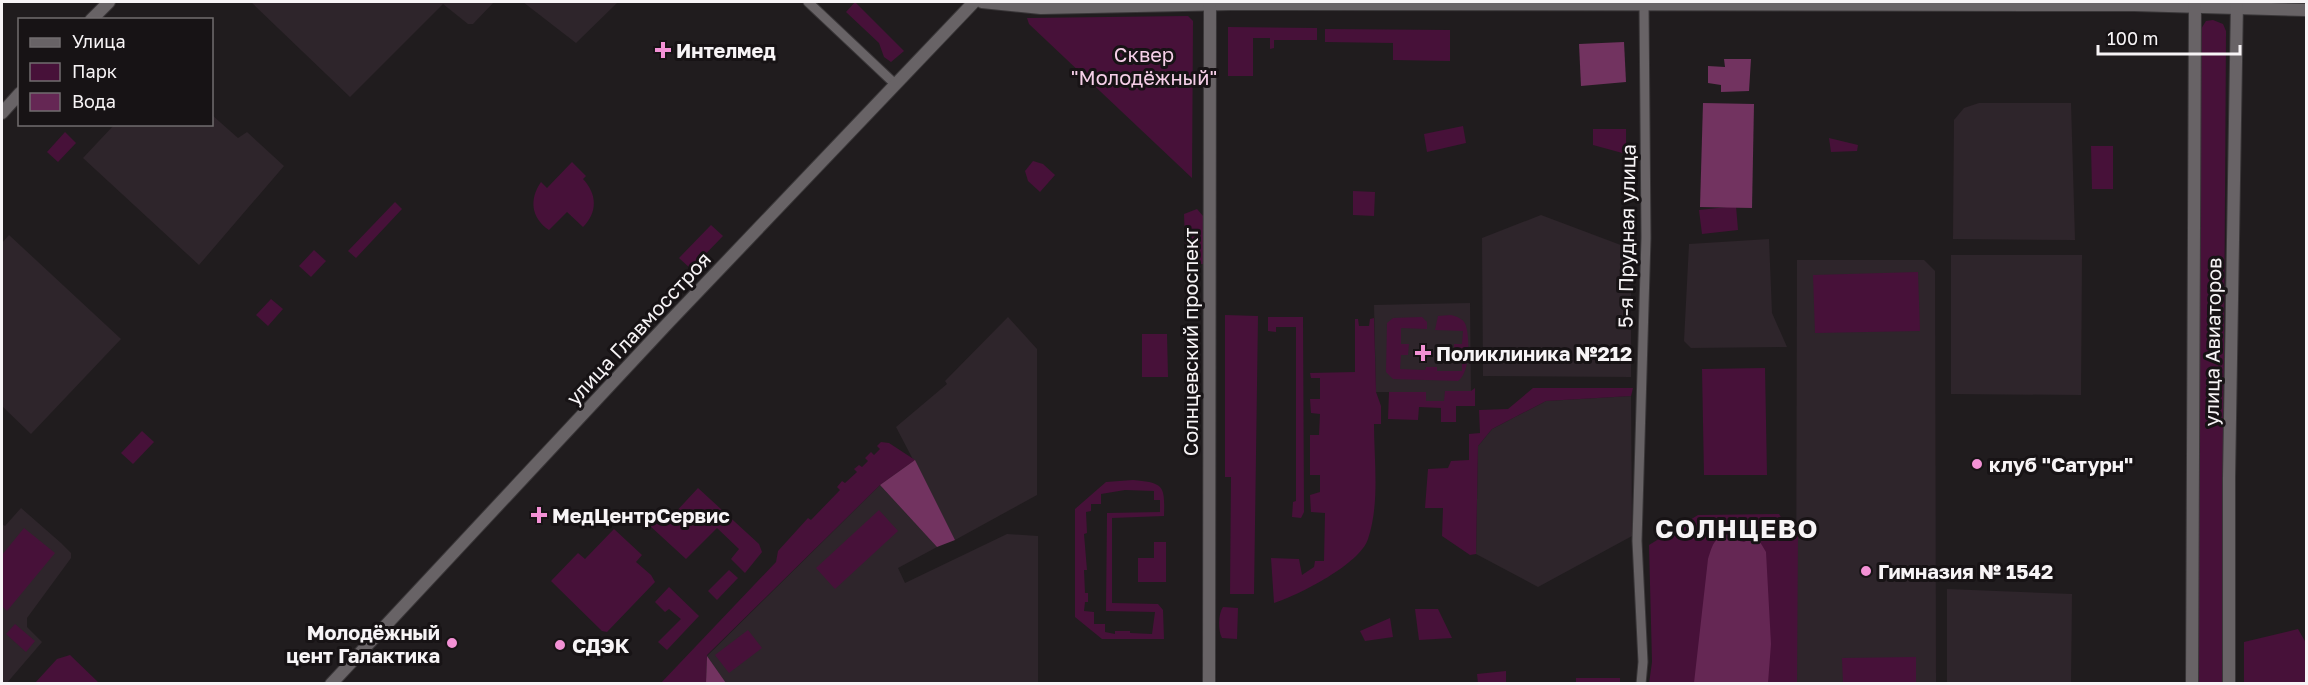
<svg xmlns="http://www.w3.org/2000/svg" width="2308" height="685" viewBox="0 0 2308 685" font-family="'Golos Text',sans-serif">
<style>
.built{fill:#2e252b}
.green{fill:#471139;fill-rule:evenodd}
.forest{fill:#723360}
.water{fill:#652754}
.lines{fill:none;stroke-linecap:round;stroke-linejoin:round}
.minor-casing{stroke:#393638;stroke-width:11}
.tertiary-casing{stroke:#393638;stroke-width:14}
.minor{stroke:#686366;stroke-width:9}
.tertiary{stroke:#686366;stroke-width:12}
.poi-dot{fill:#f391d5;stroke:#171315;stroke-width:2}
.labels{text-anchor:middle;dominant-baseline:central;stroke-width:6;stroke-linejoin:round;paint-order:stroke}
.poi-label{font-size:20px;font-weight:bold;fill:#f7f4f6;stroke:#171315;text-anchor:start}
.park-label{font-size:20px;fill:#f6cfe8;stroke:#171315}
.street-label{font-size:20px;fill:#f7f4f6;stroke:#171315}
.district-label{font-size:26px;font-weight:bold;letter-spacing:1.5px;fill:#f7f4f6;stroke:#171315}
</style>
<rect width="100%" height="100%" fill="#201c1e"/>
<g class="built">
<path d="M251,2h243l-21,22h-5l-25,-20 -93,93z"/>
<path d="M523,2h95l-42,41z"/>
<path d="M1979,103h92l4,137 -122,-1 1,-119 10,-12z"/>
<path d="M212,115l26,23 9,-6 37,34 -85,99 -116,-107 31,-33 98,-1z"/>
<path d="M1541,215l93,35 -3,10v117l-148,-1 -1,-138z"/>
<path d="M9,235l112,104 -90,95 -29,-28v-163z"/>
<path d="M1769,239l3,74 15,34 -96,1 -7,-7 5,-97z"/>
<path d="M1951,255h131l-1,140 -130,-1z"/>
<path d="M1797,260h127l11,11 1,412h-140z"/>
<path d="M1470,303l1,88h-26v10h-19v-9h-50l-2,-87z"/>
<path d="M1008,317l29,32v146l-82,45 -59,-113 51,-43 -2,-3z"/>
<path d="M1631,396l1,140 -94,51 -62,-33 2,-108 14,-17 54,-28z"/>
<path d="M880,485l57,62 -39,21 7,15 102,-49 31,2v147h-312l-19,-27z"/>
<path d="M21,508l40,35 10,10v5l-44,60v9l15,15 -36,42 -4,-1v-159l3,2z"/>
<path d="M1947,589l125,5 -1,89h-124z"/>
</g>
<g class="green">
<path d="M855,2l49,49 -13,11 -7,-5 -5,-14 -33,-31z"/>
<path d="M1188,16l5,5 -1,157 -163,-154 -2,-6z"/>
<path d="M2213,20l10,4 3,7 -4,652 -25,1 4,-655 5,-8z"/>
<path d="M1228,27l89,1v12h-43v8l-4,1v-11h-17v38h-25z"/>
<path d="M1325,29l125,1v31l-57,-1v-17l-68,-1z"/>
<path d="M1463,126l3,17 -39,9 -3,-18z"/>
<path d="M1593,129h33v25l-33,-9z"/>
<path d="M65,132l11,11 -18,19 -11,-10z"/>
<path d="M1829,138l29,7 -1,6 -26,1z"/>
<path d="M2091,146h22v43h-21z"/>
<path d="M1033,161l10,3 12,11 -15,17 -12,-11 -3,-10z"/>
<path d="M572,162l14,14 -3,3c14,15 15,33 0,48l-16,-15 -18,18c-18,-12 -20,-31 -8,-48l6,6z"/>
<path d="M1353,191l22,1 -1,24 -21,-1z"/>
<path d="M395,202l7,7 -46,49 -8,-7z"/>
<path d="M1736,206l2,24 -36,4 -3,-24z"/>
<path d="M1197,209l6,7 1,48h-18l-2,-50z"/>
<path d="M711,225l12,11 -32,33 -12,-11z"/>
<path d="M314,250l12,11 -15,16 -12,-11z"/>
<path d="M1918,272l2,59 -105,2 -2,-58z"/>
<path d="M271,299l12,10 -15,17 -12,-11z"/>
<path d="M1225,315l33,1 -4,278h-24l1,-117h-6z"/>
<path d="M1451,315c7,2 13,4 15,11 4,14 4,47 -8,55l-65,-2 -7,-7 1,-49 6,-5 29,-1 5,5v7l-26,-1v16h8l-1,11h-7l-1,14 25,1 1,-3h11v4h25v-14l-8,-1v-12h8l1,-13 -28,-1 3,-14z"/>
<path d="M1268,317h35l1,195 -3,6 -9,-1 1,-15 3,-1v-174h-20v5l-8,-1z"/>
<path d="M1374,318l2,74 5,14v18h-7c0,37 6,79 -6,115 -8,25 -69,56 -94,64l-3,-45 28,1 3,16 12,-8 1,-6h9l1,-48 -14,-1 -1,-17 10,-3v-17h-10v-40h9l1,-21 -9,-1 -1,-14h10v-21h-9l-1,-5 45,-1v-53h3l1,7h10l1,-7z"/>
<path d="M1142,334h25l1,43h-26z"/>
<path d="M1765,368l2,107h-63l-2,-106z"/>
<path d="M1475,388v18h-19v16h-15v-14l-22,-1 -1,13 -30,-1 1,-27h37v9h18l1,-10h26z"/>
<path d="M1533,388h100l-2,8 -85,5 -54,28 -14,17 -2,108 -6,1 -28,-19 1,-28h-18l3,-39 20,-1 3,-7 18,-1v-26l11,-1 -1,-23 29,-1z"/>
<path d="M142,431l12,11 -21,22 -12,-11z"/>
<path d="M881,442l8,1 26,17 -35,25 -173,170 -1,28 -46,1 116,-122 2,-11 30,-33 3,2 29,-30 -3,-3 5,-6 3,2 12,-11 -3,-3 5,-4 3,2 6,-6 -3,-3 6,-6 3,3 6,-6 -3,-3z"/>
<path d="M1133,480c31,3 32,5 31,36l-52,2v85l46,1 5,6 1,29h-62l-27,-22v-108l31,-27zM1125,490l29,1v9h6v12l-53,1 -1,98 49,1 -3,22 -22,-1v-2h-15v3l-10,-2v-8h-11v-12l-10,-1 1,-9h3v-9h-3l-1,-23h3l-3,-36 3,-1 -1,-21 5,-1v-7h10v-10z"/>
<path d="M698,488l61,56 3,8 -17,21 -14,-14 8,-10 -22,-21 -31,31 -37,-34 16,-17 8,7z"/>
<path d="M879,510l19,21 -63,58 -19,-21z"/>
<path d="M1779,514l9,15h10l-1,154 -148,1 3,-22 -3,-117 49,-30z"/>
<path d="M24,528l31,25 -48,58 -5,-5v-51z"/>
<path d="M614,529l28,26 -6,7 15,13 4,7 -48,50 -5,-1 -51,-50 27,-28 7,6z"/>
<path d="M1154,542h12v40h-28v-24h16z"/>
<path d="M729,570l9,8 -21,22 -9,-9z"/>
<path d="M669,587l30,29 -32,34 -9,-8 23,-23 -12,-10 -4,3 -10,-10z"/>
<path d="M1223,607l15,1 -1,31 -15,-1c-4,-7 -4,-24 1,-31z"/>
<path d="M1415,609h23l14,29 -33,2z"/>
<path d="M1390,618l3,19 -28,4 -5,-10z"/>
<path d="M15,624l20,17 -9,11 -20,-18z"/>
<path d="M2298,629l8,14v40h-62v-41z"/>
<path d="M748,630l14,18 -33,25 -14,-18z"/>
<path d="M70,655l29,28h-64l22,-24z"/>
<path d="M1916,657v26h-73l-1,-25z"/>
<path d="M1506,671v12h-28l-1,-9z"/>
<rect x="1576" y="678" width="44" height="5"/>
</g>
<g class="forest">
<path d="M1624,42l2,40 -45,4 -2,-42z"/>
<path d="M1724,59h27l-2,32 -28,1v-7l-13,-2v-17l17,1z"/>
<path d="M1703,103l51,1 -2,104 -52,-1z"/>
<path d="M915,460l40,80 -18,7 -57,-62z"/>
<path d="M707,656l19,27h-20z"/>
</g>
<path class="water" d="M1731,534l4,6 9,2 6,-3 10,3 6,10 5,92 -3,39h-74l14,-124c5,-15 6,-23 23,-25z"/>
<g class="lines">
<g class="minor-casing">
<g id="minor">
<path d="M808,2l87,82"/>
<path d="M1641,684l2,-22 -6,-121 9,-303 -2,-233"/>
</g>
</g>
<g class="tertiary-casing">
<g id="tertiary">
<path d="M982,2l59,6 190,-4 903,1 172,5"/>
<path d="M91,20l18,-18"/>
<path d="M2,113l18,-20"/>
<path d="M331,684l337,-361 306,-321"/>
<path d="M1209,684l1,-682"/>
<path d="M2192,684l3,-682"/>
<path d="M2229,684v-206l8,-476"/>
</g>
</g>
<use href="#minor" class="minor"/>
<use href="#tertiary" class="tertiary"/>
</g>
<g class="poi-dot">
<path d="M660 41h6v6h6v6h-6v6h-6v-6h-6v-6h6z"/>
<path d="M1420 344h6v6h6v6h-6v6h-6v-6h-6v-6h6z"/>
<circle cx="1977" cy="464" r="6"/>
<path d="M536 506h6v6h6v6h-6v6h-6v-6h-6v-6h6z"/>
<circle cx="1866" cy="571" r="6"/>
<circle cx="452" cy="643" r="6"/>
<circle cx="560" cy="645" r="6"/>
</g>
<g class="labels">
<g class="poi-label">
<text x="676" y="50">Интелмед</text>
<text x="1436" y="353">Поликлиника №212</text>
<text x="1989" y="464">клуб "Сатурн"</text>
<text x="552" y="515">МедЦентрСервис</text>
<text x="1878" y="571">Гимназия № 1542</text>
<text x="440" y="632" text-anchor="end">Молодёжный<tspan x="440" dy="23">цент Галактика</tspan></text>
<text x="572" y="645">СДЭК</text>
</g>
<g class="park-label">
<text x="1144" y="54">Сквер<tspan x="1144" dy="23">"Молодёжный"</tspan></text>
</g>
<g class="street-label">
<text transform="translate(1626 236) rotate(-89)">5-я Прудная улица</text>
<text transform="translate(638 328) rotate(-47)">улица Главмосстроя</text>
<text transform="translate(1190 342) rotate(-90)">Солнцевский проспект</text>
<text transform="translate(2212 342) rotate(-89)">улица Авиаторов</text>
</g>
<g class="district-label">
<text x="1737" y="528">СОЛНЦЕВО</text>
</g>
</g>
<rect width="2308" height="685" fill="none" stroke="#f7f4f6" stroke-width="6"/>
<rect x="18" y="18" width="195" height="108" fill="#171315" stroke="#716d6f" stroke-width="1.5"/>
<rect x="30" y="38" width="30" height="9" fill="#686366" stroke="#716d6f" stroke-width="1.5"/>
<text x="72" y="48" font-size="18" fill="#f7f4f6">Улица</text>
<rect x="30" y="63" width="30" height="18" fill="#471139" stroke="#716d6f" stroke-width="1.5"/>
<text x="72" y="78" font-size="18" fill="#f7f4f6">Парк</text>
<rect x="30" y="93" width="30" height="18" fill="#652754" stroke="#716d6f" stroke-width="1.5"/>
<text x="72" y="108" font-size="18" fill="#f7f4f6">Вода</text>
<path d="M2098 45v9h142v-9" fill="none" stroke="#f7f4f6" stroke-width="3"/>
<text x="2107" y="45" font-size="18" fill="#f7f4f6" stroke="#171315" stroke-width="4.5" paint-order="stroke">100 m</text>
</svg>
